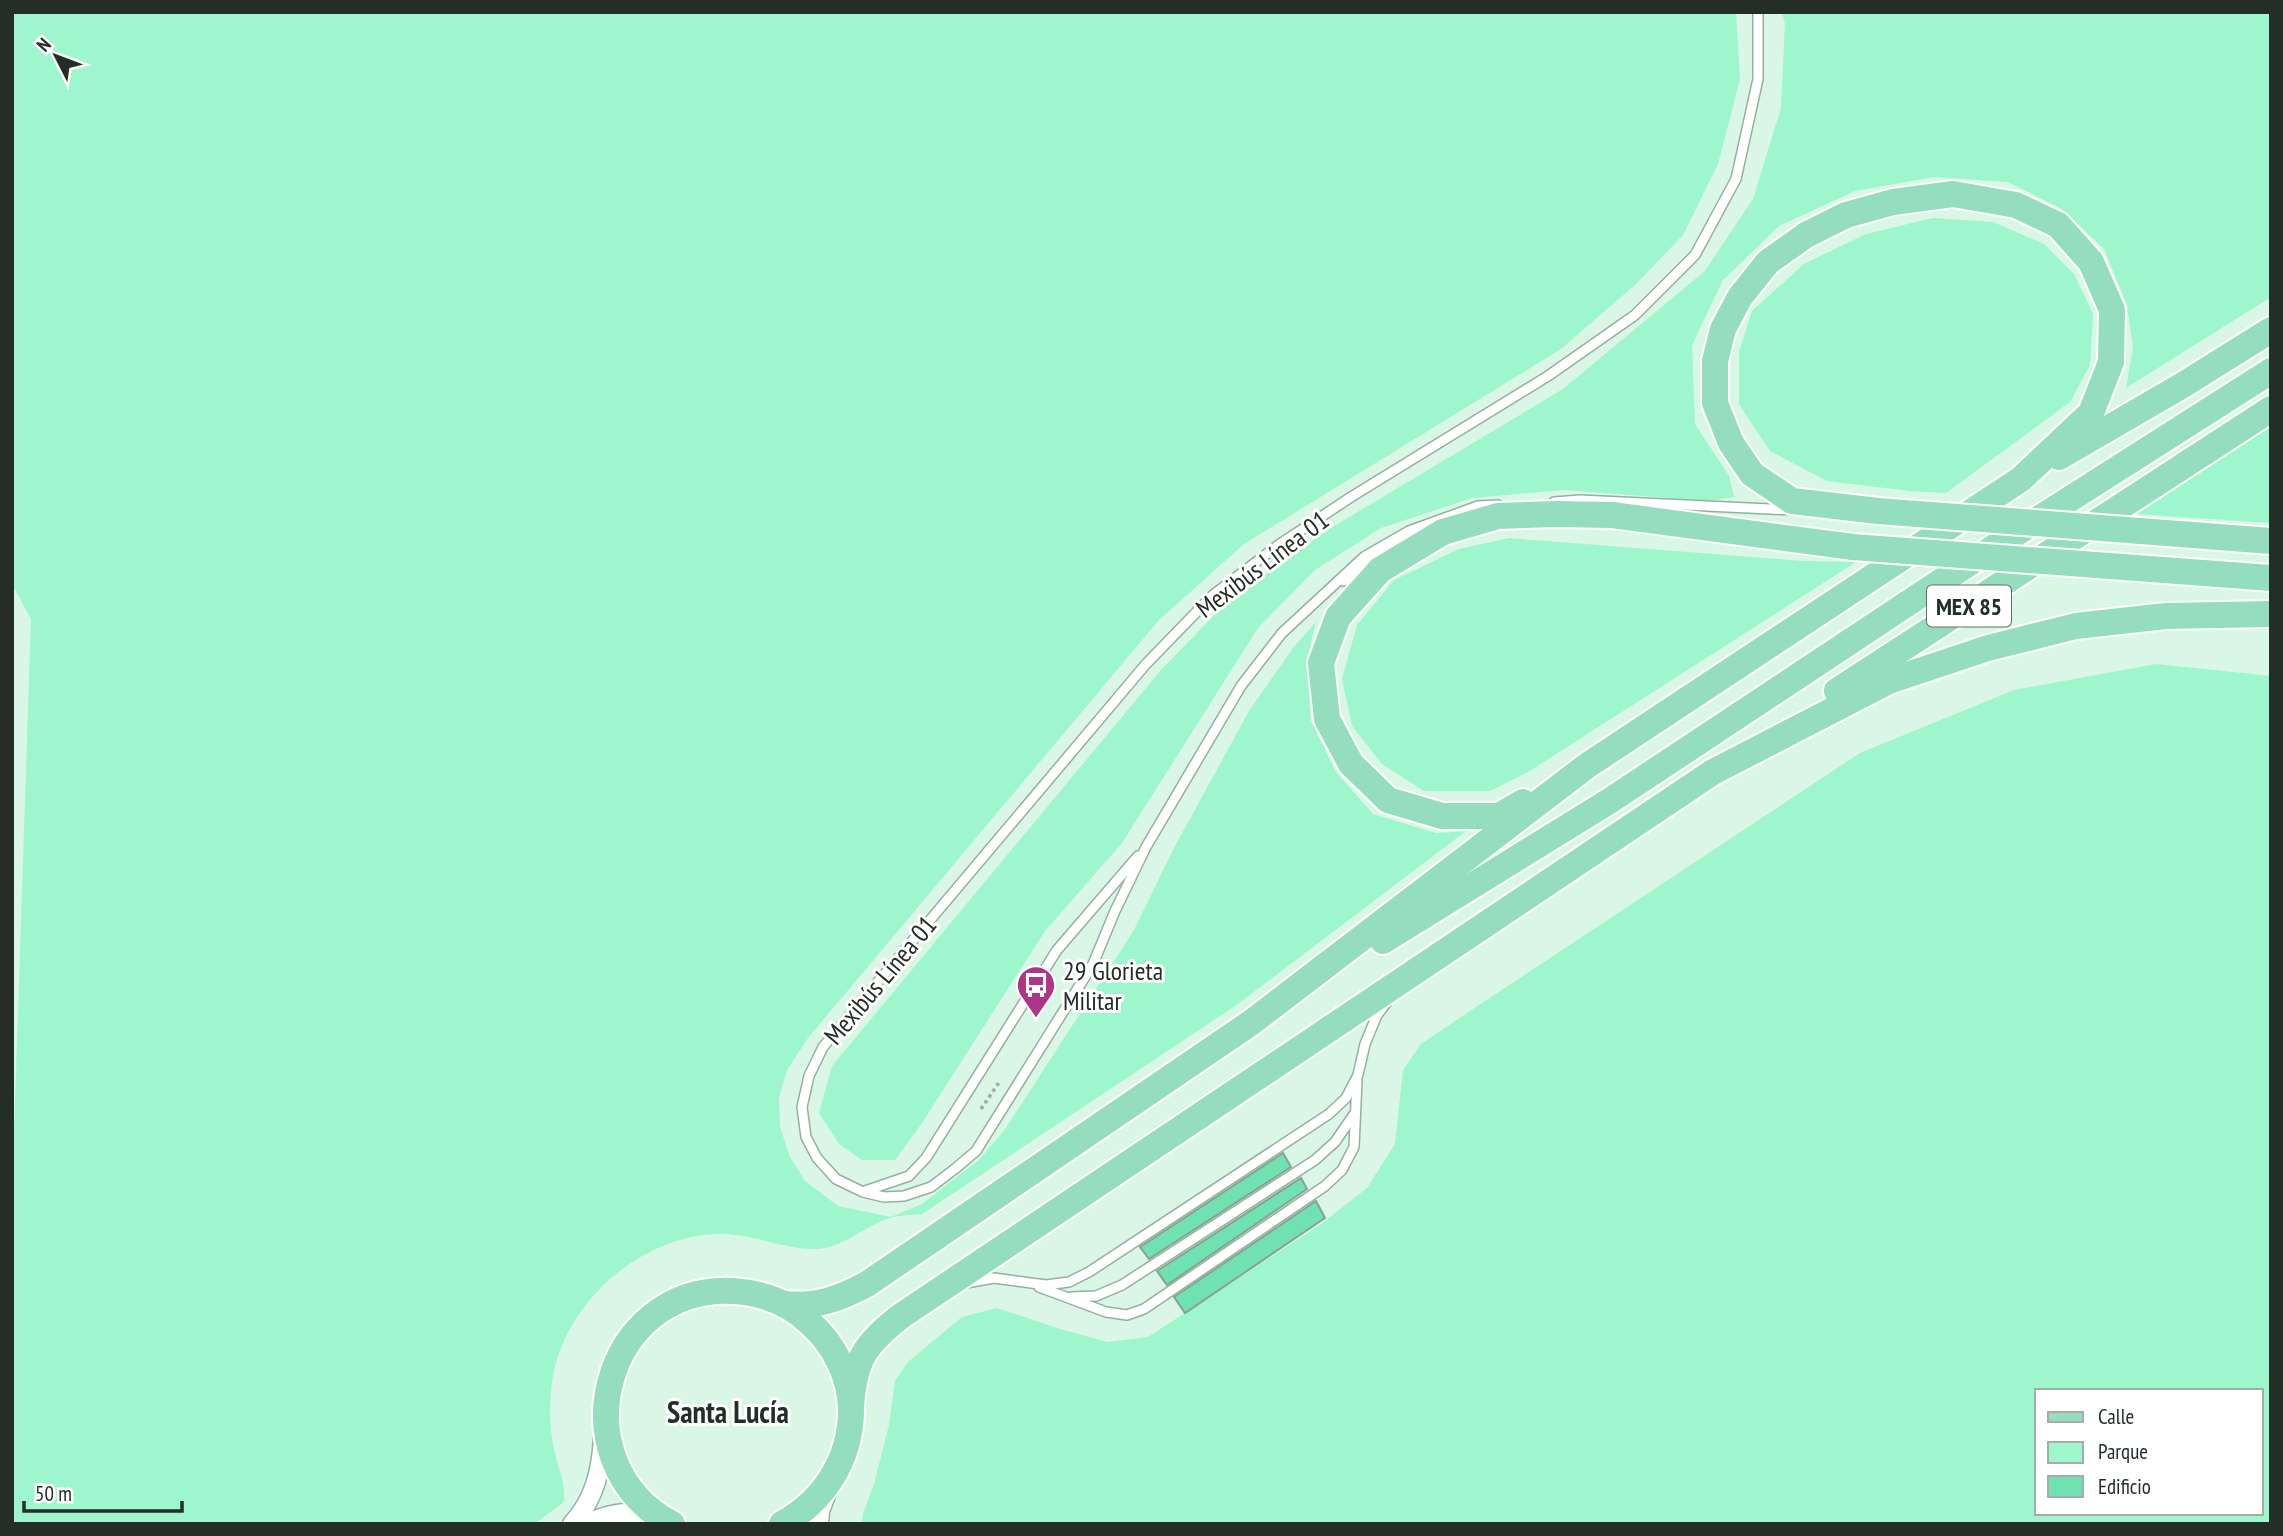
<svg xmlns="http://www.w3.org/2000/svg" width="2283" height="1536" viewBox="0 0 2283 1536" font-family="'PT Sans Narrow',sans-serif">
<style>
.green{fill:#9df6cc;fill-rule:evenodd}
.building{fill:#70e1b0;stroke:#87a294;stroke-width:2}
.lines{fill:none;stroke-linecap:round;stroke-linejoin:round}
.service-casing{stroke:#94b0a2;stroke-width:12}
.minor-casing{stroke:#94b0a2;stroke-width:21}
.primary-casing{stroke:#fff;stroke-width:30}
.path{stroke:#99b0a4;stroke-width:3.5;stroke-dasharray:3.5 3.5;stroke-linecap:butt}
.service{stroke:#fff;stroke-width:9}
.minor{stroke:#fff;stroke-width:18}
.primary{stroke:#95ddbf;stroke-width:26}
.primary-bridge-casing{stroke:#fff;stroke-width:30;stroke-linecap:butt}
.primary-bridge{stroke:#95ddbf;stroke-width:26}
.labels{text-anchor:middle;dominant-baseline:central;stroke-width:6;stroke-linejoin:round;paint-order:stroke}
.shield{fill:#fff;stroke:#656d68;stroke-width:2}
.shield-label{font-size:24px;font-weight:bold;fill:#232e28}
.street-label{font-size:26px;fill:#232e28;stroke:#fff}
.poi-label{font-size:26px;fill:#232e28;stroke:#fff;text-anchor:start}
.quarter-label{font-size:30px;font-weight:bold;fill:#232e28;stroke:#fff}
</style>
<rect width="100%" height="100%" fill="#d9f6e7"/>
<g class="green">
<path d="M12,12h1724l4,67 -22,85 -35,71 -47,49 -75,65 -317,195 -85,76 -351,418 -21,32 -8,28 1,29 10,30 15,24 33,25 53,11 31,-13 57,-44 27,-32 128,-198 40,-82 75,-137 44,-63 23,-26 -9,37 4,62 25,51 37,42 63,19 30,-2 -228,173 -316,210c-10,1 -22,1 -32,4 -24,7 -47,30 -73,31 -30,1 -59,-13 -89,-15 -85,-4 -172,73 -177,158 -2,20 -1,39 3,58 5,21 11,29 10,52l-30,22h-522v-329l19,-576 -19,-35z"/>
<path d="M1782,12h489v285l-145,91 7,-40 -6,-43 -23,-56 -42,-40 -54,-27 -74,-5 -79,14 -76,35 -56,54 -31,65 3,79 34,52 5,21 -25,4 -145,-11 -92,8 -91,30 -66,42 -57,58 -136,215 -77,88 -125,195 -25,34h-33l-23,-16 -20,-31 13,-47 329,-396 65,-67 100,-72 237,-142 142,-118 48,-72 28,-91 4,-84z"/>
<path d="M1933,218l60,4 51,22 30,30 19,40 -3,51 -20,37 -124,91 -36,-2 -83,-10 -57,-30 -31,-47v-52l13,-41 52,-47 62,-30z"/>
<path d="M2271,426v97l-135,-9z"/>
<path d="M1509,538l293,23 54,1 -328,210 -38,19h-66l-42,-27 -30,-38 -10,-47 15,-54 37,-45 65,-31z"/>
<path d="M2156,664l115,12v848h-1409l1,-10 11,-30 15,-59 6,-44 13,-19 54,-45 35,-9 63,21 48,13 40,-5 172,-112 47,-37 28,-44 8,-74 18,-26 52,-35 387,-256 154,-63zM2036,1391h224v122h-224z"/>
</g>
<g class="building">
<path d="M1283,1153l8,14 -142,92 -9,-12z"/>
<path d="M1301,1178l6,11 -140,96 -10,-14z"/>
<path d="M1316,1201l9,17 -140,95 -11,-16z"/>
</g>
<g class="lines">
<g class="service-casing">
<g id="service">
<path d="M1554,502l26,-2 212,10"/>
<path d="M1498,505l-20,1 -69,25 -45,26 -82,76 -41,53 -95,161 -31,64 -22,53 -117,187 -20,17 -25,19 -27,9 -20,1 -21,-5 -27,-13 -19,-21 -11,-21 -4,-30 7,-31 14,-29 323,-383 67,-69 64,-49 74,-49 197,-121 87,-61 60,-60 41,-76 22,-100v-67"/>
<path d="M1344,581l29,-20"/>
<path d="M865,1191l44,-15 17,-18 131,-208 81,-94"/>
<path d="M966,1283l28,-5 52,7 23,-3 20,-10 240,-158 17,-16 12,-23 7,-31 12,-29 10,-13"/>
<path d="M1039,1287l67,25 21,3 17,-6 181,-123 17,-16 12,-23 3,-66"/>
<path d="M1071,1297l25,-1 26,-11 193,-125 20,-18 20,-29"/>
</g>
</g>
<g class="minor-casing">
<g id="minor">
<path d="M572,1524c23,-25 29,-54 31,-86"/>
<path d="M586,1524c29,-13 42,-14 71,-5"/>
<path d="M819,1524l1,-13 8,-21"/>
</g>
</g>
<g class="primary-casing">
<g id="primary">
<path d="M2059,457l124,-72 88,-55"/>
<path d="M1837,691l434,-282"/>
<path d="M1523,802l-24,14h-57l-54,-16 -37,-36 -24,-45 -6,-56 17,-46 42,-47 63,-38 55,-16 57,-2 57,1 241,32"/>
<path d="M1383,941l228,-141 335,-222 325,-207"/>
<path d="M785,1304c32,3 54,-5 82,-20l385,-262 336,-257 433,-286 70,-66 20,-51 1,-52 -21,-48 -33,-37 -42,-20 -63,-11 -60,8 -47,13 -40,20 -38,27 -28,35 -17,32 -8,32v42l16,40 21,31 40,27 86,10"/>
<path d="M851,1408c3,-48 13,-63 50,-92l812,-544 176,-91 99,-33 88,-22 90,-10 105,-2"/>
<path d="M672,1524c-115,-61 -70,-240 62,-233 28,2 55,12 76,32 25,22 41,55 41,89 -1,48 -27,89 -69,112"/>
</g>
</g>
<path class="path" d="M981,1109l19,-28"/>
<use href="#service" class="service"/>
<use href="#minor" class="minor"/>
<use href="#primary" class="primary"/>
<g class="primary-bridge-casing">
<g id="primary-bridge">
<path d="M1878,511l393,30"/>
<path d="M1853,547l418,31"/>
</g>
</g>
<use href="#primary-bridge" class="primary-bridge"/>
</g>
<defs>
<g id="bus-pin" transform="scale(2.0125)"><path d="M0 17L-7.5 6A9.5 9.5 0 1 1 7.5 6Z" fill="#ae3488" stroke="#fff"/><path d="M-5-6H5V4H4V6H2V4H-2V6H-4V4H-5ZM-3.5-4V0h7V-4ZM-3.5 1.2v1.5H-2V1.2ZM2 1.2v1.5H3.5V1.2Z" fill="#fff"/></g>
</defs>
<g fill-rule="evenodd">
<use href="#bus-pin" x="1036" y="985"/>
</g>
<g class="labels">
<rect class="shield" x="1927" y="585.5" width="84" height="41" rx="5"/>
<g class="shield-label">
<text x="1969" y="606">MEX 85</text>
</g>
<g class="street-label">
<text transform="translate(1262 564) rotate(-37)">Mexibús Línea 01</text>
<text transform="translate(880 980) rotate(-50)">Mexibús Línea 01</text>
</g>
<g class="poi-label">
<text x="1063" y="970">29 Glorieta<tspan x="1063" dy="30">Militar</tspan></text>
</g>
<g class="quarter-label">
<text x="728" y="1411">Santa Lucía</text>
</g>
</g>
<rect width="2283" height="1536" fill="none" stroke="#232e28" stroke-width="28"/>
<rect x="2035" y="1389" width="228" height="126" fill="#ffffff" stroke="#a7aba9" stroke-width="2"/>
<rect x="2048" y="1412" width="35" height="10" fill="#95ddbf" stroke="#a7aba9" stroke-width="2"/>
<text x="2098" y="1424" font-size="21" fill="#232e28">Calle</text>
<rect x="2048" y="1442" width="35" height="21" fill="#9df6cc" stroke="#a7aba9" stroke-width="2"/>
<text x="2098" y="1459" font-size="21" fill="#232e28">Parque</text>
<rect x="2048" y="1476" width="35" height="21" fill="#70e1b0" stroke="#a7aba9" stroke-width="2"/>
<text x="2098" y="1494" font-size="21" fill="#232e28">Edificio</text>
<g transform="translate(56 56) rotate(312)" stroke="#ffffff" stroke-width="5" paint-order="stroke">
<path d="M0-5L12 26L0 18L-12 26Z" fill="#232e28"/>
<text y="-10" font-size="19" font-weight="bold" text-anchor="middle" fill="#232e28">N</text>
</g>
<path d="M24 1501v10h158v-10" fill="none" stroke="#232e28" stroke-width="3.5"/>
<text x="35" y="1501" font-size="21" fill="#232e28" stroke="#ffffff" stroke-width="5" paint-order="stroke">50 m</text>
</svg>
